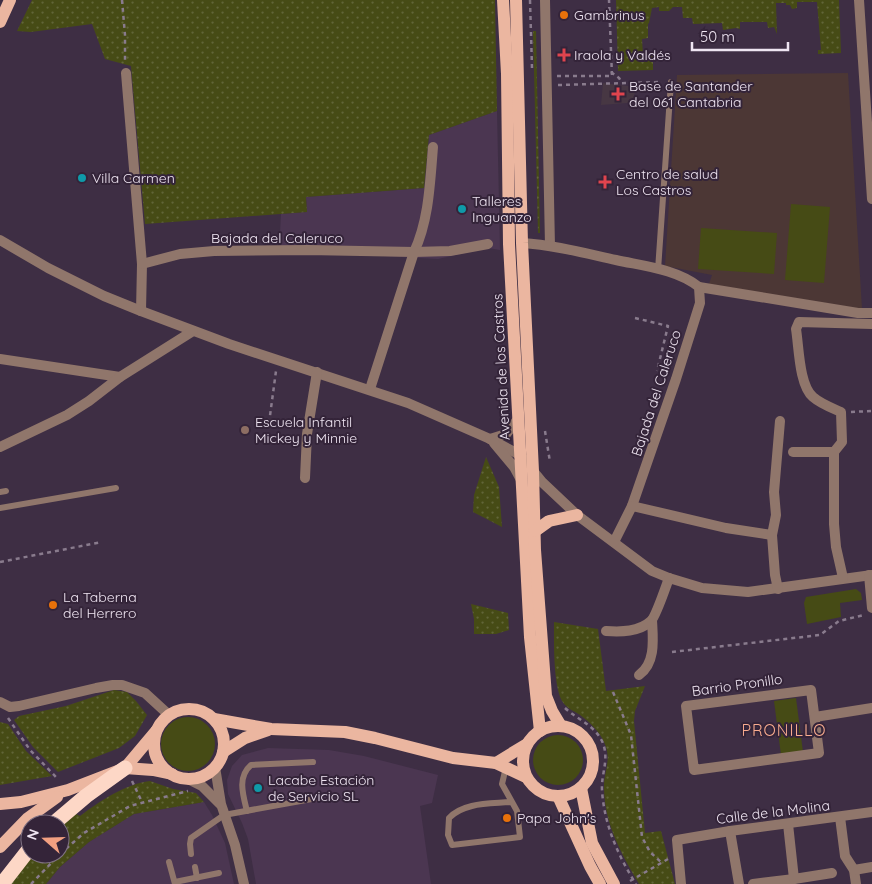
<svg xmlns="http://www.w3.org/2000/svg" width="872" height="884" viewBox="0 0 872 884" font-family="Quicksand,sans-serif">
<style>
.built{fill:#4b3651}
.education{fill:#4c3735}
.medical{fill:#473743}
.grass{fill:url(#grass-dots)}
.green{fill:#464b15}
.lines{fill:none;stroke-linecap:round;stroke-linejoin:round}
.path{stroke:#897b8d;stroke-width:2.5;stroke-dasharray:4 4;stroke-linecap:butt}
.service{stroke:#90766b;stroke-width:6}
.pedestrian{stroke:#90766b;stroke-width:10}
.minor{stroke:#90766b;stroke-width:10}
.primary{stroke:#ebb6a0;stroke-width:12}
.motorway{stroke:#fdd7c6;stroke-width:15}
.food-dot{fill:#e8710a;stroke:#342439;stroke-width:2}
.health-dot{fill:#e0444e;stroke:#342439;stroke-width:2}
.culture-dot{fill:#0f9aa8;stroke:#342439;stroke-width:2}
.education-dot{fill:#8d6e63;stroke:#342439;stroke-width:2}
.labels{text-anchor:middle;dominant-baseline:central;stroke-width:4;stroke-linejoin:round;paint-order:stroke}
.poi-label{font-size:14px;fill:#efe5f2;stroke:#342439;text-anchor:start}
.street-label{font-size:14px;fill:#efe5f2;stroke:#342439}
.quarter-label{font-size:16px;letter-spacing:1px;fill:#f9ac8f;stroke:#342439}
</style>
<defs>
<pattern id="grass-dots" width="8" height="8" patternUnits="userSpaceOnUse" patternTransform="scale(1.25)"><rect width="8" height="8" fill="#464b15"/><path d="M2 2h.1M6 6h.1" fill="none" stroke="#616538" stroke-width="1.8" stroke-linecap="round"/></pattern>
</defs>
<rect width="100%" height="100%" fill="#3e2e44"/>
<g class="built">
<path d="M497,111l3,139 -12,-2 -50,11 -73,-4 -86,-2 2,-39 26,-2 -1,-15 118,-9 5,-53z"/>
<path d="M268,748l61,2 35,6 74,19 -6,28 -12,3 11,78h-175l-8,-45 -6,-16 -14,-29 -1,-14 5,-14 10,-11z"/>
<path d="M204,802l8,13 13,28 9,41h-188l14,-17 29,-25 45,-28z"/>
</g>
<path class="education" d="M848,73l14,236 -153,-25 3,-9 -47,-9 12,-191z"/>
<path class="medical" d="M603,83l33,4 -3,13 -6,3 -26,2z"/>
<g class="grass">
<path d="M32,0h463l2,111 -68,24 -5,53 -118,9 1,15 -162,12 -14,-158 -26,-7 -13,-35 -61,8 -14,-1z"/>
<path d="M616,0h223l2,53 -23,1v-4h3l-4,-48h-20v6l-5,1 -2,-4h-4v-2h-10l1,31 -3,-7 -6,1 -1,-6h-27v7l-4,-1 -13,2 -1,-7 -29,1 -1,-6h-9l-1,-11h-9l-4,4h-10v-4l-7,1 -3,15 -1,1v14l-6,1 1,16h10v15l-35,1z"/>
<path d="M533,31h3l4,202h-2z"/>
<path d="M486,457l13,30 3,40 -29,-15 1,-17z"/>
<path d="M471,604l37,9 1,17 -13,4h-22v-15z"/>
<path d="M554,622l44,7 8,62 39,-5 -10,25 -1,10 11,112 16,-2 14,53h-36c-18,-31 -34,-59 -35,-95 -1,-15 7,-26 2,-42 -4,-13 -15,-24 -26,-32 -6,-4 -14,-7 -18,-14 -9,-17 -8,-59 -8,-79z"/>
<path d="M114,690l13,2 9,9 11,14 -12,21 -16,12 -61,24 -25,-25 -19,-27 5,-4 47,-10z"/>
<path d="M0,722l8,2 18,27 26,25 -52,9z"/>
<path d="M150,781l23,8 23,4 8,9 -70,12 -45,28 -29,25 -14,17h-35l23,-30h26v-26l16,-14 4,2c20,-15 45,-32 70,-35z"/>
</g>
<g class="green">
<path d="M791,204l39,3 -6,76 -39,-3z"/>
<path d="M701,228l76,5 -3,41 -76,-5z"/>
<path d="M856,589l5,4 1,7 -22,3 1,14 -34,7 -3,-21 2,-6z"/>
<path d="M796,698l7,54 -22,3 -7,-54z"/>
<circle cx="188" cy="744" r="27"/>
<circle cx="558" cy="760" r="25"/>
</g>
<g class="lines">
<g class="path">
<path d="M122,0l3,35v28"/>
<path d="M530,0l2,68"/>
<path d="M611,72l8,6 3,5"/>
<path d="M557,76h55l-3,-76"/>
<path d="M558,85l104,-3"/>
<path d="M635,318l33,8 -11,45"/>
<path d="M851,412l21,-1"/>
<path d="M269,423l7,-52"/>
<path d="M545,431l5,31"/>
<path d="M0,562l102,-20"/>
<path d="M672,652l148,-17 19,-14 25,-6"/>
<path d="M613,692l18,43 11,102 8,15 12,11"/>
<path d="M565,708c13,12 28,16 37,33 8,18 -1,32 0,49 2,34 16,66 34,94"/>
<path d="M8,718l22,32 26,27"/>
<path d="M132,781l10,21"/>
<path d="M60,854l24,-21 46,-27 58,-15"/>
<path d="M630,881l38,-22"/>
<path d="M31,884l29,-30"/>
</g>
<g class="service">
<path d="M658,270l13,-188"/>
<path d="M0,492l6,-1"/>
<path d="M0,508l116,-20"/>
<path d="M506,767l-4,17 15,27 3,26 -68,8 -4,-10 1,-17c15,-16 42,-14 62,-16"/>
<path d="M247,811c-4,-16 -10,-34 4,-46l62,-3"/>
<path d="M191,854l-1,-10 1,-6 33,-23 93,-17"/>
<path d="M169,862l6,22"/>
<path d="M195,867l2,11"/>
<path d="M175,882l44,-9"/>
</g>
<g class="pedestrian">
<path d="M699,287l159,26h14"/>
<path d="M753,884l41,-5"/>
</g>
<g class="minor">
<path d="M545,0l5,246"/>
<path d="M859,0l13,199"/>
<path d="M126,73l16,191 -1,47"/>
<path d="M0,240l48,28 56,28 37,15 88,33 179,59 82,36 30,16 22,27 35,33 75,56 17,7 33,10 46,4 124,-17"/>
<path d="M522,243c32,2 62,10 94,17 27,6 61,9 83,27l1,16 -24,76 -44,127 -18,36"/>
<path d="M142,264l38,-10 34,-3 94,-1 106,2 36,-1 38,-7"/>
<path d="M0,359l120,18"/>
<path d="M370,389l44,-137c15,-32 16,-69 19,-105"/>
<path d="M490,439l16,-5 13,-16"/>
<path d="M494,443l20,24 7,13"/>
<path d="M0,447l67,-32 22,-14 31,-24 73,-46"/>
<path d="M793,452h41"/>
<path d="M305,478l2,-44 10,-62"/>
<path d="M632,506l94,22 46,7"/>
<path d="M869,575l3,33"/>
<path d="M843,578l-7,-31 -2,-23v-72l8,-10 -1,-30c-9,-4 -20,-8 -28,-15 -14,-12 -14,-50 -17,-68l3,-7 73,2"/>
<path d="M778,589l-3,-14 -3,-40 4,-20 -2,-23 6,-71"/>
<path d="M606,631c15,1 33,1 45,-10 5,-5 15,-35 18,-43"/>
<path d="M639,675c17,-12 14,-36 13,-55"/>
<path d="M811,690l8,63 -125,17 -8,-64z"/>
<path d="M0,702l10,5 9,-1 77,-18 17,-3h9l23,8 24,22"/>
<path d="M815,717l57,-9"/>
<path d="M215,767l6,37 14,41 9,39"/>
<path d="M186,778l16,8 18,18"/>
<path d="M840,817l5,39 9,14 2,14"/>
<path d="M788,824l6,55 38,-6"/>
<path d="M730,831l9,53"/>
<path d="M854,870l18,-3"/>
<path d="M681,884l-4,-44 53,-9 142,-19"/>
</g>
<g class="primary">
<path d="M503,0l4,74 2,170 21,393 10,94"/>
<path d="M516,0l6,243 11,228 2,79 11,146 6,15 9,15"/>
<path d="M0,22l10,-22"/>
<path d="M535,531l14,-10 28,-6"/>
<circle cx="189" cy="744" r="35"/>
<path d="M214,719l57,10 74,3 30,6 78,20 43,5 30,14"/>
<circle cx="558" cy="761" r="35"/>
<path d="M223,752l22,-14 23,-8"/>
<path d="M496,763l31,-19"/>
<path d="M125,768l31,-37"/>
<path d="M581,788l11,55 22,41"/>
<path d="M558,796l32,70 10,18"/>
<path d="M0,804l21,-2 47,-12 57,-22 28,2 19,4"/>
<path d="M0,847l28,-29 29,-21"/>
</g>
<g class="motorway">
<path d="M53,824l33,-28 39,-28"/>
<path d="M2,884l28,-36"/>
</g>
</g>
<g class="food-dot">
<circle cx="564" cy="15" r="5"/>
<circle cx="53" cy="605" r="5"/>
<circle cx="507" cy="818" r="5"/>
</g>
<g class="health-dot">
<path d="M561.5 47.5h5v5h5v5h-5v5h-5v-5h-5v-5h5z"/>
<path d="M615.5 86.5h5v5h5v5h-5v5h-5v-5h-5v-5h5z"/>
<path d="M602.5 174.5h5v5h5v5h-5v5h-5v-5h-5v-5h5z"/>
</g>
<g class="culture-dot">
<circle cx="82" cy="178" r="5"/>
<circle cx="462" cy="209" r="5"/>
<circle cx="258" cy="788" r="5"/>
</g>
<circle class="education-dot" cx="245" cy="430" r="5"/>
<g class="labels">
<g class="poi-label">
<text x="574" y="15">Gambrinus</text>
<text x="574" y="55">Iraola y Valdés</text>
<text x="629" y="86">Base de Santander<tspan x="629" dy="16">del 061 Cantabria</tspan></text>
<text x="616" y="174">Centro de salud<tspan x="616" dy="16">Los Castros</tspan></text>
<text x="92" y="178">Villa Carmen</text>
<text x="472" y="201">Talleres<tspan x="472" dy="16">Inguanzo</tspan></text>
<text x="255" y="422">Escuela Infantil<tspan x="255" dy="16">Mickey y Minnie</tspan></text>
<text x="63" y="597">La Taberna<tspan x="63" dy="16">del Herrero</tspan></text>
<text x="268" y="780">Lacabe Estación<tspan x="268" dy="16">de Servicio SL</tspan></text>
<text x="517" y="818">Papa John's</text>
</g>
<g class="street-label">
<text x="277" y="238">Bajada del Caleruco</text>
<text transform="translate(501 367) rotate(-93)">Avenida de los Castros</text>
<text transform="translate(656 393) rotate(-72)">Bajada del Caleruco</text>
<text transform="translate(737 685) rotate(-8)">Barrio Pronillo</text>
<text transform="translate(773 812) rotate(-7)">Calle de la Molina</text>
</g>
<g class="quarter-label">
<text x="784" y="730">PRONILLO</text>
</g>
</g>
<g transform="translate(45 839) rotate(290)"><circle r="24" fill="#342439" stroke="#7f7183"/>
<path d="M0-4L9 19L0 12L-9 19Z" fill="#f2a081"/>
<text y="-8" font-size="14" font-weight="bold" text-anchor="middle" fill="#efe5f2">N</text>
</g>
<path d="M692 42v8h96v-8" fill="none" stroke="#efe5f2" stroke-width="2.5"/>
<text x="700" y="42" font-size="15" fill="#efe5f2" stroke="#342439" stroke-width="4" paint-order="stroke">50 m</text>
</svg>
